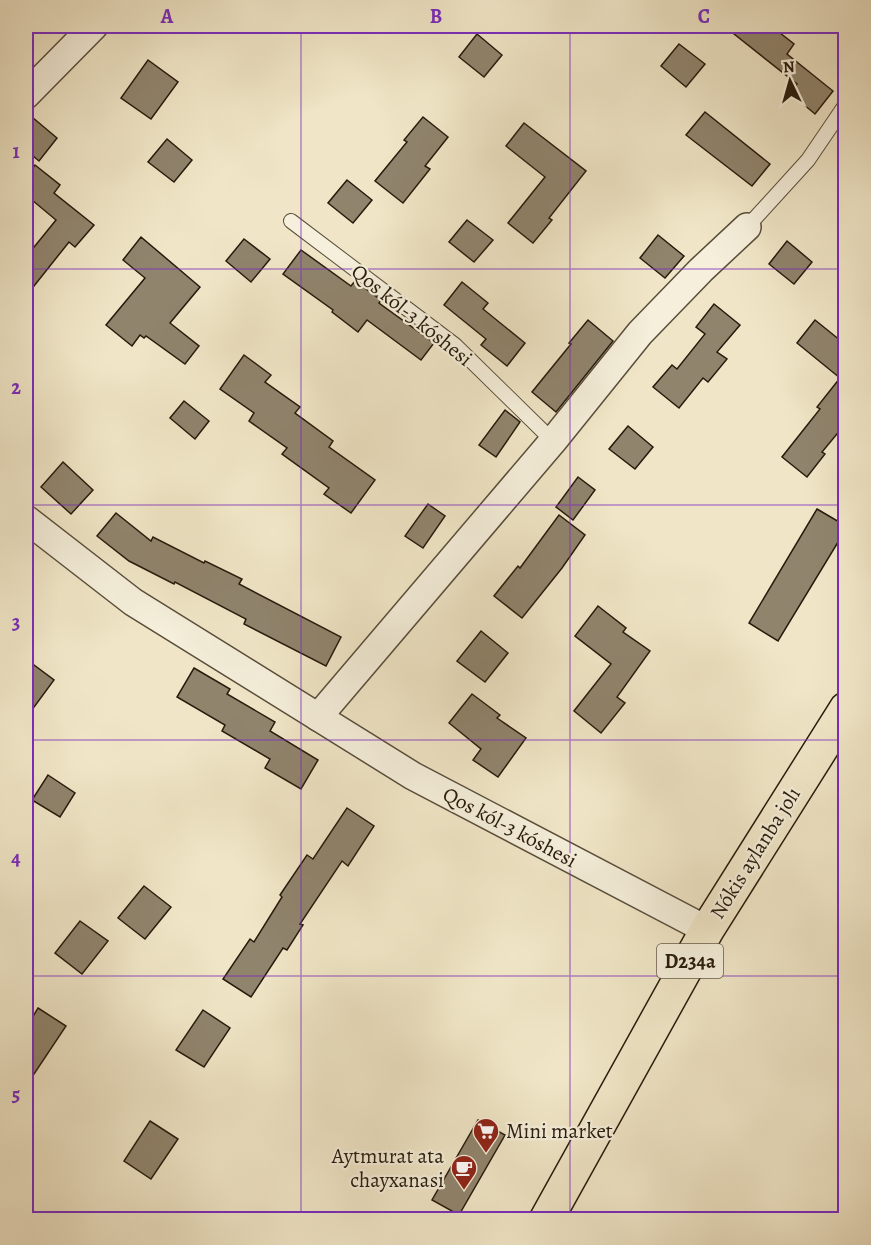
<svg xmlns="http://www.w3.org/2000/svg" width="871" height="1245" viewBox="0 0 871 1245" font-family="Alegreya,serif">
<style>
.building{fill:#90846d;stroke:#271a0c;stroke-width:1.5}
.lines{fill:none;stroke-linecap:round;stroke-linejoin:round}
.service-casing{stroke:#594d3b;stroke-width:16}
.minor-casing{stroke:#594d3b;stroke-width:30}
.primary-casing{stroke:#271a0c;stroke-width:36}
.service{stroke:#f5efdb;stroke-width:14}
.minor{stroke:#f5efdb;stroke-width:27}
.primary{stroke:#f0e6c7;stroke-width:33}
.grid{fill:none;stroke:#7b2cbf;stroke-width:1.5;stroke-opacity:0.55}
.labels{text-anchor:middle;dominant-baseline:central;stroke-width:4.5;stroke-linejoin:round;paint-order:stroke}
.shield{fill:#f5efdb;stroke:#655a4a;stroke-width:1.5}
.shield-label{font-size:20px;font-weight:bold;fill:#271a0c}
.street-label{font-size:21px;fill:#271a0c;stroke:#f5efdb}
.poi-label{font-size:21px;fill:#271a0c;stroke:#f5efdb;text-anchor:start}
.neatline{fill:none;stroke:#7b2cbf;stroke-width:2}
.grid-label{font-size:20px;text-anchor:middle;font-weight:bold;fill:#7b2cbf}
</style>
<rect width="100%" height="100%" fill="#f0e6c7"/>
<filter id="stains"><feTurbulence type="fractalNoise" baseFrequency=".00333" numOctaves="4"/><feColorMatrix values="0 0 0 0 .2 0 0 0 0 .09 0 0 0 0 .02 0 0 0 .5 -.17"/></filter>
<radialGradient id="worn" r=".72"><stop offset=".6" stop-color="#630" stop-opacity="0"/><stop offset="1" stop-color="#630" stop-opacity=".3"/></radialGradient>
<g class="building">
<path d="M724,26h47l23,18 -7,10 46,37 -18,23 -25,-21 7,-9z"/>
<path d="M477,34l25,21 -18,22 -25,-20z"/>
<path d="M679,44l26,20 -19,23 -25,-21z"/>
<path d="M148,60l30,22 -27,37 -30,-21z"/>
<path d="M26,112l31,26 -18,23 -13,-11z"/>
<path d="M705,112l65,52 -18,22 -66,-51z"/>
<path d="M423,117l25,20 -23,29 5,3 -27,34 -28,-22 32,-39 -3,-2z"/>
<path d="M524,123l62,48 -37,47 3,2 -19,23 -25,-20 37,-46 -39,-31z"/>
<path d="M167,139l25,21 -18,22 -26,-20z"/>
<path d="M35,165l25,20 -6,8 40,32 -19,22 -6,-5 -43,54v-39l30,-37 -30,-25v-18z"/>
<path d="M347,180l25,20 -19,23 -25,-20z"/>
<path d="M467,220l26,20 -19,22 -25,-20z"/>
<path d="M658,235l26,21 -19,22 -25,-20z"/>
<path d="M141,237l59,50 -30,36 29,23 -14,18 -39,-28 -2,2 -4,-3 -8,11 -26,-21 39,-47 -22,-18z"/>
<path d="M244,239l26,20 -19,23 -25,-21z"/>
<path d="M787,241l25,21 -18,22 -25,-20z"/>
<path d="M301,250l50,36 4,-5 26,19 -2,3 55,40 -13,17 -54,-40 -9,12 -26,-20 1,-2 -50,-36z"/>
<path d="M462,282l26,21 -5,6 42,34 -18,23 -26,-21 5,-6 -42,-34z"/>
<path d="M714,304l26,21 -23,27 10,7 -19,23 -5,-4 -24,30 -26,-21 19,-22 5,4 28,-35 -9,-7z"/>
<path d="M588,320l25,21 -57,71 -24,-20 39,-48 -2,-1z"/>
<path d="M815,320l31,25v78l-24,29 3,2 -18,23 -25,-20 38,-48 -3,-2 23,-29 -43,-35z"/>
<path d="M244,355l27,20 -6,7 35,25 -5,6 38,28 -4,6 46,33 -24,33 -27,-19 5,-6 -47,-34 5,-6 -38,-27 5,-8 -34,-24z"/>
<path d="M184,401l25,20 -14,18 -25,-21z"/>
<path d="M505,410l15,12 -24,35 -17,-12z"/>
<path d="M628,426l25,21 -18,22 -26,-20z"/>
<path d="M63,462l30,28 -22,24 -30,-27z"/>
<path d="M578,477l17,13 -22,30 -17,-13z"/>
<path d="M428,504l17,12 -22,32 -18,-12z"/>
<path d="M817,509l29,17v3l-68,112 -29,-18z"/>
<path d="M116,513l35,28 2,-4 51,26 1,-2 37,18 -3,5 102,53 -15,29 -82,-42 2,-5 -71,-37 -1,2 -45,-23 -32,-25z"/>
<path d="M559,515l26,20 -23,33 -40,50 -28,-22 24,-30 2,2z"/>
<path d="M598,606l28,22 -3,4 27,19 -33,46 8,6 -24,30 -27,-22 37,-47 -36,-28z"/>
<path d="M481,631l27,22 -23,29 -28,-21z"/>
<path d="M26,659l28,21 -28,38z"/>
<path d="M194,668l36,21 -3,5 48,28 -5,9 48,29 -17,29 -36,-21 5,-9 -48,-28 3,-6 -48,-28z"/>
<path d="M472,694l28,21 -3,3 29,20 -28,39 -25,-17 8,-11 -32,-26z"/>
<path d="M48,775l27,18 -15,24 -28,-17z"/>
<path d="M347,808l27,18 -26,40 -6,-5 -42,63 3,1 -16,25 -4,-2 -32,49 -28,-18 27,-40 4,3 28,-45 -2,-2 27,-40 6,4z"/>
<path d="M144,886l27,21 -26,32 -27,-21z"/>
<path d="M80,921l28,20 -26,33 -27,-21z"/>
<path d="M38,1008l28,18 -40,60v-58z"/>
<path d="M203,1010l27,18 -26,39 -28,-17z"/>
<path d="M478,1120l27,15 -46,80 -27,-15z"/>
<path d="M150,1121l28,18 -27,40 -27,-18z"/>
</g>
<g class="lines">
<g class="service-casing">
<g id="service">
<path d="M291,221l164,124 98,96"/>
<path d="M747,227l61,-67 38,-56"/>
</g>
</g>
<g class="minor-casing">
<g id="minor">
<path d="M26,95l68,-69"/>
<path d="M26,519l107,83 280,174 294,154"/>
<path d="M318,717l235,-276 87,-108 61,-63 46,-43"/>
</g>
</g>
<g class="primary-casing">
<path id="primary" d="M546,1220l161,-290 139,-221"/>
</g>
<use href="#service" class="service"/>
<use href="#minor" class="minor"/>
<use href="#primary" class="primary"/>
</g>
<path class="grid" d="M301,26v1194M570,26v1194M26,269h820M26,505h820M26,740h820M26,976h820"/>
<defs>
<g id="supermarket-pin" transform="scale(1.35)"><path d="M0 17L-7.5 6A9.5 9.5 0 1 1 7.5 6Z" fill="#8f2418" stroke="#f5efdb"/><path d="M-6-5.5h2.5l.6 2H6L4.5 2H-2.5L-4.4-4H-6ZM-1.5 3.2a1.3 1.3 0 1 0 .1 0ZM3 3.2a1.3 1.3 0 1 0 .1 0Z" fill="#fff"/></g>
<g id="cafe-pin" transform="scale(1.35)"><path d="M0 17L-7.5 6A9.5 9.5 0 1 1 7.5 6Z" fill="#8f2418" stroke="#f5efdb"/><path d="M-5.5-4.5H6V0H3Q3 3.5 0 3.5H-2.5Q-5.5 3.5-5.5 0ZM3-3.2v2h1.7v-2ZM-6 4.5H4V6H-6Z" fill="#fff"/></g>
</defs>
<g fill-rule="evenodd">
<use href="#supermarket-pin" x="486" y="1131"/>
<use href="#cafe-pin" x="464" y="1168"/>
</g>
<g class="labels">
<rect class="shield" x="657" y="944" width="66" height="34" rx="4.5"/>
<g class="shield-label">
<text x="690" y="961">D234a</text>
</g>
<g class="street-label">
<text transform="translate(412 315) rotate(39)">Qos kól-3 kóshesi</text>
<text transform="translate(510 827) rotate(28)">Qos kól-3 kóshesi</text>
<text transform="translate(755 853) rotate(-58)">Nókis aylanba jolı</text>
</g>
<g class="poi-label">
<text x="506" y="1131">Mini market</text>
<text x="444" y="1156" text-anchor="end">Aytmurat ata<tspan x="444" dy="24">chayxanasi</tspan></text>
</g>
</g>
<rect width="871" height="1245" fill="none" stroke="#f0e6c7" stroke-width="66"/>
<g transform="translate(790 81) rotate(355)" stroke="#f5efdb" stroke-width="4.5" paint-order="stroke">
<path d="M0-4.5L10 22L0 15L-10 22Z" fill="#271a0c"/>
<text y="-9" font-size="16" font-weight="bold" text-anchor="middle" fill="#271a0c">N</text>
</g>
<rect x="33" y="33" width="805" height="1179" class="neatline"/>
<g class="grid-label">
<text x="167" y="23">A</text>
<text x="436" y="23">B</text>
<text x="704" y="23">C</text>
<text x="16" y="158">1</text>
<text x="16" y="394">2</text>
<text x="16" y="629">3</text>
<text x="16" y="865">4</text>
<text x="16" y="1101">5</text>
</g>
<rect width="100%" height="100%" filter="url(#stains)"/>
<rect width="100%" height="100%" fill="url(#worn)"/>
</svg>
